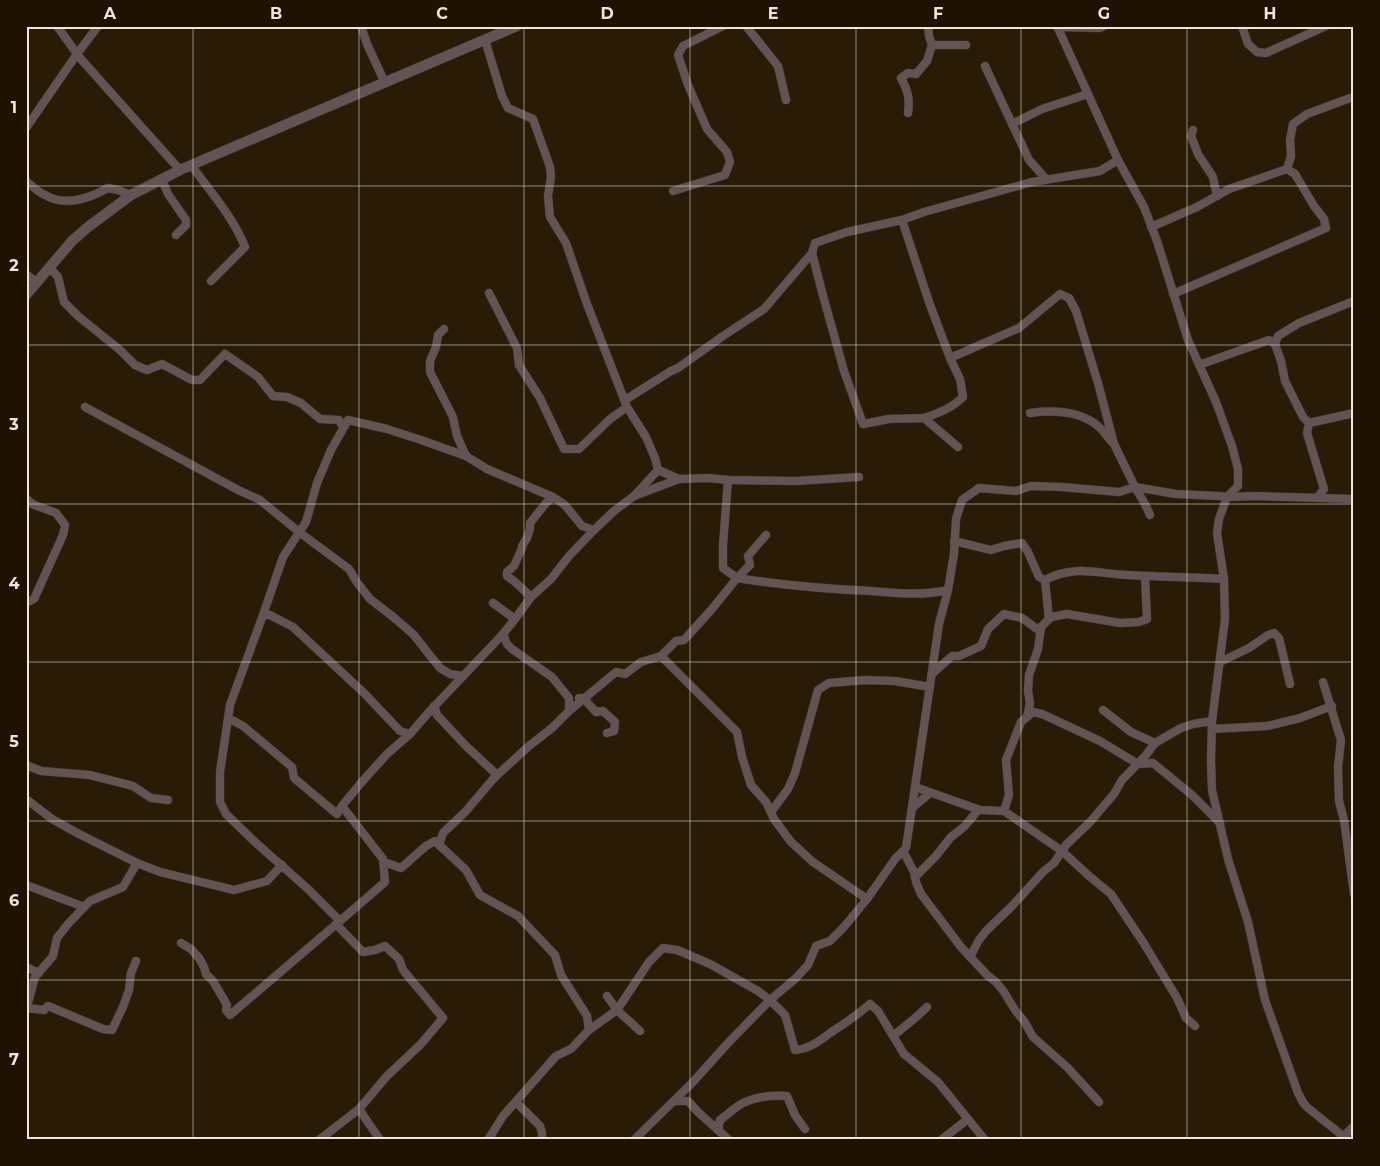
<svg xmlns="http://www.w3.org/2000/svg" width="1380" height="1166" viewBox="0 0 1380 1166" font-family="Montserrat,sans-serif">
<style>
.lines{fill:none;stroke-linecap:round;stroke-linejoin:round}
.minor-casing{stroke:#453823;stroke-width:9}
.tertiary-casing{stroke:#453823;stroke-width:11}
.minor{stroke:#625455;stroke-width:8}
.tertiary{stroke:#625455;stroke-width:10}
.grid{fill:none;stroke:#f0e7d9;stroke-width:1;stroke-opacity:0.55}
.neatline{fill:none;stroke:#f0e7d9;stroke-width:2}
.grid-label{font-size:16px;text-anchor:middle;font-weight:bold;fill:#f0e7d9}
</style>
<rect width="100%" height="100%" fill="#291b05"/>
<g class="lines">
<g class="minor-casing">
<g id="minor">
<path d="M57,26l23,32 100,112"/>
<path d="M361,26l6,18 18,39"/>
<path d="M746,26l32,40 8,34"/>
<path d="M928,26l1,10 3,9h34"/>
<path d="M1057,26l61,134 26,47 13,34 31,99 28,62 16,44 6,23v17l-11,11 -8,22 -2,14 7,46 1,40 -13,102 -1,40 1,29 16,69 20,63 17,78 33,93 6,11 4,4 40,32"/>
<path d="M1242,26l6,18 9,8 9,1 60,-27"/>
<path d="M1057,27l43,1 4,-2"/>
<path d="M485,40l17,56 6,12 25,11 17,48 1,10 -3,19 2,21 16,26 21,61 40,103 19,30 9,21 3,12 -24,26"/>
<path d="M985,66l44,94 17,19"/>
<path d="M908,113c2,-14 0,-22 -7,-35l7,-5 8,1 11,-13 5,-16"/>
<path d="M1012,124l30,-15 46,-15"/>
<path d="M26,128l51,-74 21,-28"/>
<path d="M1193,130l-2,6 7,18 15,23 4,19"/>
<path d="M191,165c19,26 42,52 54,82l-34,34"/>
<path d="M162,180l6,14 18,26v5l-10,10"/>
<path d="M26,181c6,5 12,11 19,14 20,12 45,3 63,-7l10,2 13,5"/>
<path d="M673,191l52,-16 5,-13 -3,-10 -20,-23 -19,-44 -10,-30 5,-9 40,-20"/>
<path d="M902,220l27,82 21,56 69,-30 41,-34 9,4 7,13 22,72 16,61 21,43 10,17 5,11"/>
<path d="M1151,227l46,-20 32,-18 58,-20"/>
<path d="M49,267l9,10 6,25 14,14 42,34 15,15 12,5 15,-6 30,16h8l25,-26 33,23 15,19 14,1 14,6 19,16 19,1 4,7"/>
<path d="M26,274l10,8"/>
<path d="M489,293l28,55 2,17 21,33 24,51h15l31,-30 17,-12"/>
<path d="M1173,294l153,-66 -2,-9 -10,-13 -19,-32 -8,-5 4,-13 -1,-16 3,-16 14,-10 46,-17"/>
<path d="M444,329l-6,6 -2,12 -6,14v11l23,45 4,19 9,20"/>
<path d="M1199,365l70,-25 6,4"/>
<path d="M625,400l46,-29 7,-3 45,-32 41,-27 48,-56"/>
<path d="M85,407l153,83 22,10 39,32 50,37 7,12 14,18 22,17 21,18 27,34 10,6 13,2"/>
<path d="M1030,413c23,-3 51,-2 69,14 5,4 9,11 13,15"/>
<path d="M924,418c15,-5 28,-10 39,-21l-3,-18 -10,-21"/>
<path d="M1309,423l45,-10"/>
<path d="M958,447l-34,-29 -35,1 -26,5 -19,-53 -22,-79 -10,-39 3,-10 32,-11 55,-12 22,-8 108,-30 68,-11 18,-11"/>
<path d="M658,470l21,9"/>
<path d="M728,480l-5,65v23l14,10 13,-13 -2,-9 18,-21"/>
<path d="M26,498l6,6 24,9 9,12 -2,10 -29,64 -8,4"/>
<path d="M1317,498l7,-9 -17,-56 2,-10 -6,-6 -18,-36 -4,-20 -6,-17 3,-8 21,-13 55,-22"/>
<path d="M954,541l37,9 13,-4 18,-3 6,9 11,25 6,3c30,-16 52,-6 83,-5 32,2 64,2 96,4"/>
<path d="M1045,580l4,39"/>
<path d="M531,597l-17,-16 -7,-5v-4l7,-6 8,-18v-2l5,-8 3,-9v-6l16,-20 7,-6"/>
<path d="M263,615l20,-58 23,-35 11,-39 14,-33 17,-30 39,9 34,11 45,16 21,13 66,28 12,8 17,21 12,4"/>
<path d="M515,619l16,-22 20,-18 18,-23 25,-26 20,-19 20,-15 45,-17 30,-1 19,2 68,1 63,-4"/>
<path d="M661,656l76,76 5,25 9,28 15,17 8,17 17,23 22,20 54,37"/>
<path d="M1220,662l29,-14 19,-13 6,-2 5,5 11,46"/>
<path d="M932,674l20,-18h7l22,-10 7,-17 16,-15 18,4 18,13"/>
<path d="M1323,682l18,58 -3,27 1,34 5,19 10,74"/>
<path d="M579,698h4l13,14 7,-1 12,11 -1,9 -7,2"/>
<path d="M434,706l3,9 29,31 29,27 -1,5 -28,33 -23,22 -4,12"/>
<path d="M1103,710l28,22 24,11"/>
<path d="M569,711l47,-39 9,2 16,-12 20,-6 15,-15 8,-1 28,-31 25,-31c45,7 89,11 134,13 26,2 51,5 77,-1l6,-36 2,-35 6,-19 17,-12 37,3 15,-5 31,1 57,5 16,-5 41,7 43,2 8,1 30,-1 97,3"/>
<path d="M1027,717l3,-14 -2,-12 1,-16 9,-26 3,-22 10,-10 16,-3 53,9 19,-1 8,-3 -2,-43"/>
<path d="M228,718l15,8 49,41 2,11 43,36 5,-8"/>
<path d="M1212,729l55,-3 33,-8 32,-12"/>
<path d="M26,765l15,6 49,4 43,11 18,12 17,2"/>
<path d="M494,778l35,-32 23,-18 17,-17v-13l-17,-21 -40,-28 -5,-5 -4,-10"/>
<path d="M915,787l65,23 24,1 58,40 27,25 22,18 32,48 34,56 9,20 9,8"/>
<path d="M26,799l26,20 27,15 58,29 23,9 74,18 33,-9 15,-16"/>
<path d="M912,808l18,-15"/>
<path d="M1004,811l5,-16 -3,-35 15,-38 12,-10 9,2 58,27 38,23 15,-1 39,32 28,28"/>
<path d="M771,812l17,-23 7,-16 23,-83 11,-7 36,-3 30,1 35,6"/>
<path d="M903,851l11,21 2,10 5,12 40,53 26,28 9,7 8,10 11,18 9,11 9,16 34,30 32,35"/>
<path d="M384,862l17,6 25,-22 9,-5 31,29 14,25 38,21 37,39 6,20 26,41 2,14 -18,19 -15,7 -53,60 -15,24"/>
<path d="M915,877l21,-21 15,-19 14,-11 13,-16"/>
<path d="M26,885l58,22"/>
<path d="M340,921l45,-39 -2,-23 -41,-53 18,-22 27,-30 23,-20 19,-22 74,-78 12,-15 -22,-16"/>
<path d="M336,924l27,28 12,-2 10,-4 14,13 4,11 40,48 -23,27 -33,31 -28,33 21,31"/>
<path d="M181,943l10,6 8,9 5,9 2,7 7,7 14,24 -1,5 4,5 110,-94 -32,-32 -53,-47 -29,-28 -6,-12v-30l10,-67 33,-90h7l23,12 71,66 36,38 10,3"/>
<path d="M970,957l9,-17 8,-10 25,-24 31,-34 11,-9 12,-18 24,-23 24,-28 8,-14 24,-25 9,-12 26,-15 12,-4 19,-3"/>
<path d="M26,967l13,6"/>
<path d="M607,996l10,14 23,21"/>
<path d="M27,1008l17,2 4,-4 55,23 9,1 11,-23 6,-17 2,-17 5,-12"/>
<path d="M26,1010l9,-33 18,-21 4,-18 11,-14 22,-23 33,-14 14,-24"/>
<path d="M589,1030l28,-20 32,-48 14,-14 14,2 33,14 48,27 12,9 15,15 10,35c16,-1 25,-10 38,-19 13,-8 25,-17 37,-27l8,7 26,43 34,28 47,58"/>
<path d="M893,1036l21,-17 13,-12"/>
<path d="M674,1101h14l10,11 31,28"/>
<path d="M516,1102l24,24 2,7v7"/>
<path d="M718,1130l2,-10c7,-5 15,-13 23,-17 13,-6 30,-8 44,-7l8,19 10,14"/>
<path d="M1341,1139l13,-13"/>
<path d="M319,1140l40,-31"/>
<path d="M634,1140l58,-57 36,-40 42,-43 25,-21 13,-14 8,-19 14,-5 13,-13 24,-29 28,-40 11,-11 33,-224 9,-34"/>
<path d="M941,1140l27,-21"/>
</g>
</g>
<g class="tertiary-casing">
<path id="tertiary" d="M26,295l46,-54 16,-14 43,-32 49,-25 23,-10 314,-134"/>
</g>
<use href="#minor" class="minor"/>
<use href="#tertiary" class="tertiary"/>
</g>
<path class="grid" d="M193,26v1114M359,26v1114M524,26v1114M690,26v1114M856,26v1114M1021,26v1114M1187,26v1114M26,186h1328M26,345h1328M26,504h1328M26,662h1328M26,821h1328M26,980h1328"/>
<rect width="1380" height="1166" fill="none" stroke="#1f1200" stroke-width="55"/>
<rect x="28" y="28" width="1324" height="1110" class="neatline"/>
<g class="grid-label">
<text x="110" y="19">A</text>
<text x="276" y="19">B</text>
<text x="442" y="19">C</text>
<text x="607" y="19">D</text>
<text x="773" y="19">E</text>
<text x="938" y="19">F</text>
<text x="1104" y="19">G</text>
<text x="1270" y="19">H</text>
<text x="14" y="113">1</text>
<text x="14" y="271">2</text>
<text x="14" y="430">3</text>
<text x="14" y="589">4</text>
<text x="14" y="747">5</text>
<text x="14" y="906">6</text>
<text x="14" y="1065">7</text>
</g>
</svg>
